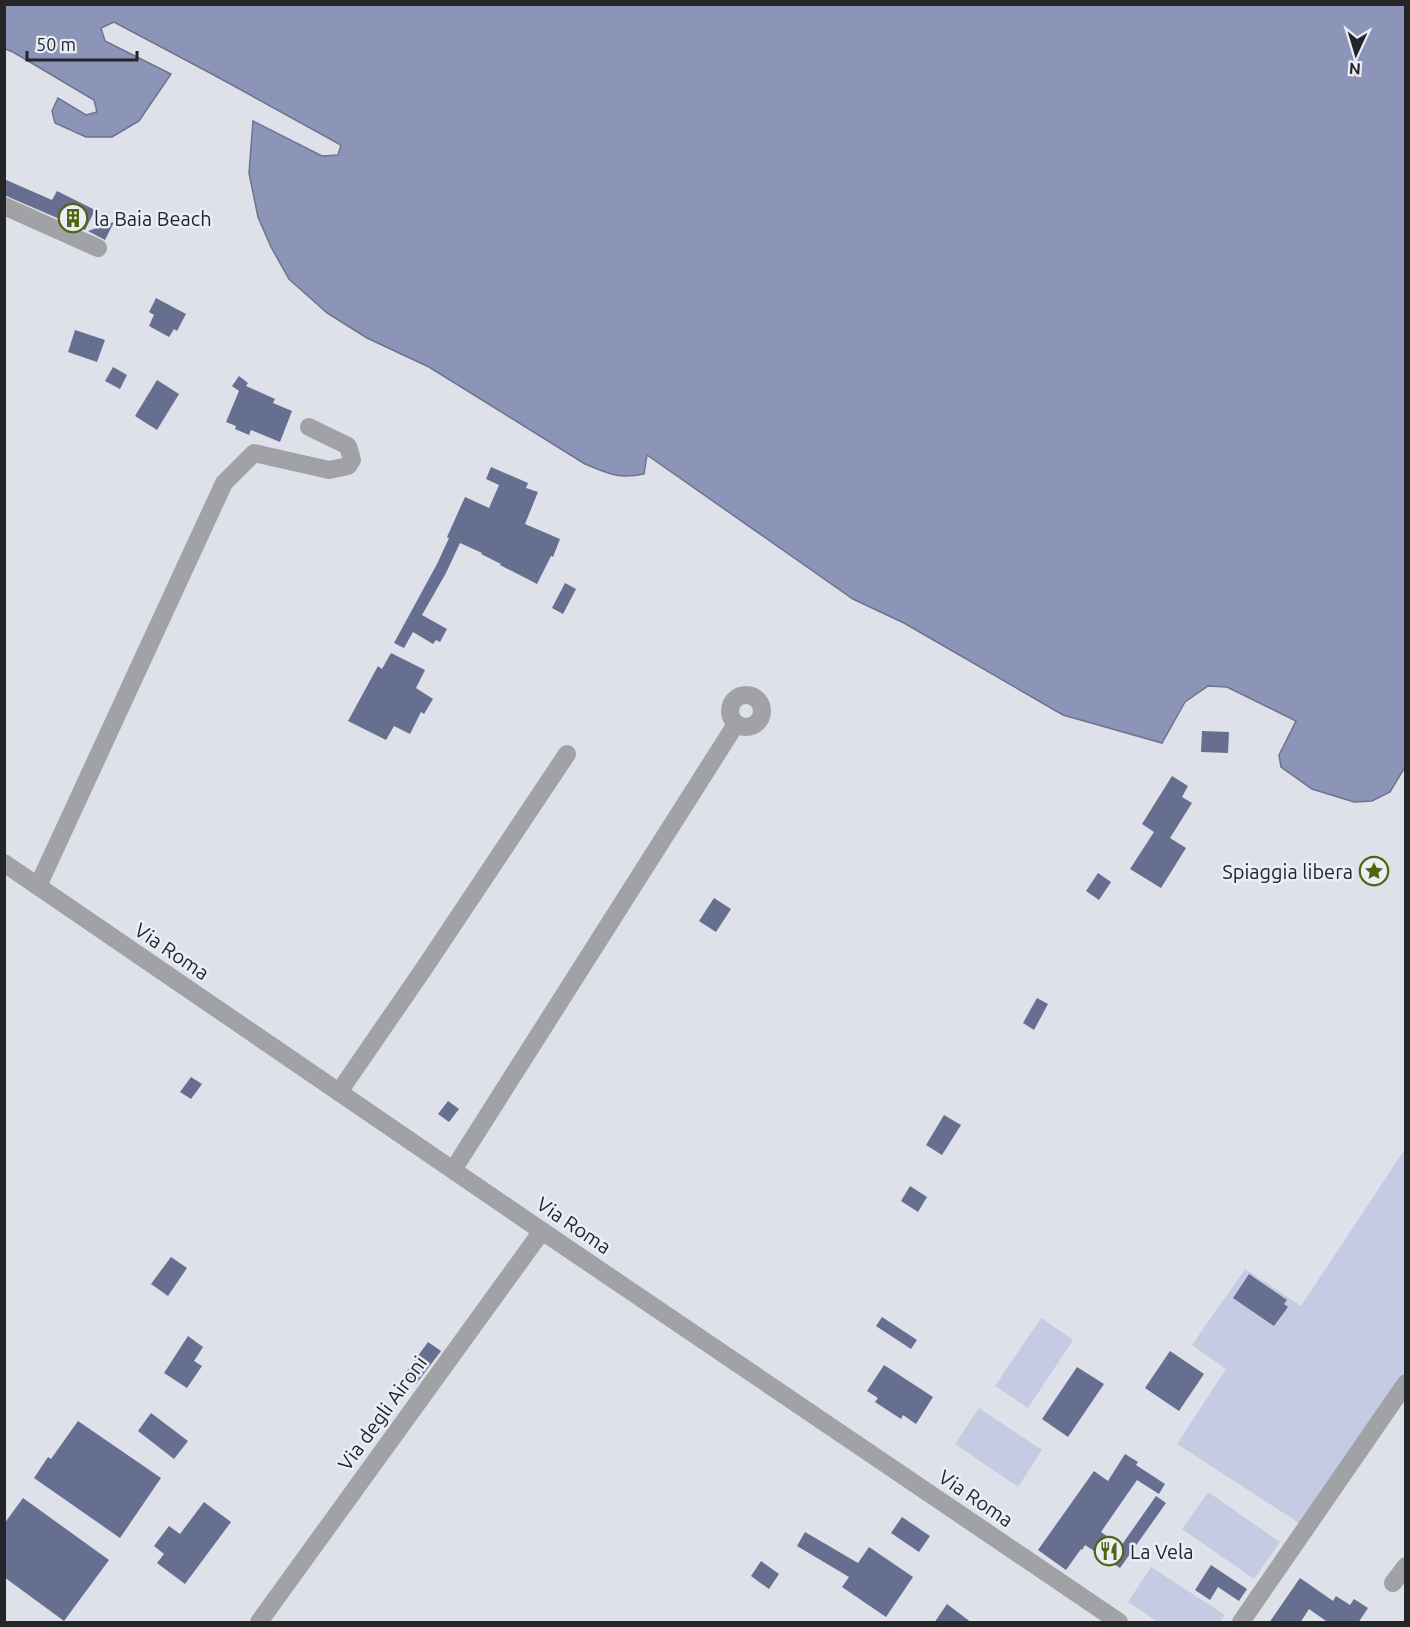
<svg xmlns="http://www.w3.org/2000/svg" width="1410" height="1627" viewBox="0 0 1410 1627" font-family="Ubuntu,sans-serif">
<style>
.green{fill:#c5cbe2}
.water{fill:#8c95b8;stroke:#6d738d;stroke-width:1.5}
.building{fill:#666f90}
.lines{fill:none;stroke-linecap:round;stroke-linejoin:round}
.minor{stroke:#a1a2a6;stroke-width:18}
.labels{text-anchor:middle;dominant-baseline:central;stroke-width:5;stroke-linejoin:round;paint-order:stroke}
.poi-label{font-size:20px;fill:#242528;stroke:#ebeef8;text-anchor:start}
.street-label{font-size:20px;fill:#242528;stroke:#ebeef8}
</style>
<rect width="100%" height="100%" fill="#dee1ea"/>
<g class="green">
<path d="M1405,1149v223l-106,151 -122,-79 49,-75 -34,-24 53,-76 56,37z"/>
<path d="M1041,1318l32,22 -45,68 -33,-22z"/>
<path d="M979,1408l63,42 -24,37 -63,-43z"/>
<path d="M1208,1492l72,50 -26,37 -72,-50z"/>
<path d="M1151,1567l74,48 -5,7h-62l-30,-20z"/>
</g>
<path class="water" d="M5,4l1400,1v762l-15,25 -18,9 -18,1 -42,-13 -31,-22 -2,-12 17,-34 -69,-34 -19,-1 -23,16 -23,41 -99,-28 -159,-92 -51,-24 -206,-144 -3,19c-26,5 -35,0 -59,-10l-156,-97 -62,-29 -40,-25 -38,-34 -18,-32 -13,-30 -9,-44 4,-52 69,35 16,-1 3,-10 -129,-71 -98,-52 -13,6 4,13 66,33 -32,47 -27,16h-26l-31,-14 -3,-12 6,-13 28,17 11,-3 -3,-12 -81,-48 -8,-3z"/>
<g class="building">
<path d="M4,179l48,21 5,-9 38,19 -10,20 -81,-35z"/>
<path d="M114,222l-9,18 -17,-9z"/>
<path d="M156,298l30,16 -9,17 -3,-2 -5,8 -20,-11 5,-11 -5,-3z"/>
<path d="M75,330l30,10 -8,22 -29,-10z"/>
<path d="M113,367l14,8 -7,14 -15,-8z"/>
<path d="M239,376l9,7 -2,3 29,13 -2,4 19,8 -12,31 -29,-12 -2,5 -14,-6 1,-3 -10,-4 13,-31 -7,-5z"/>
<path d="M157,380l22,14 -22,36 -22,-14z"/>
<path d="M491,467l37,16 -2,5 12,4 -13,32 35,15 -7,18 -2,-1 -14,28 -37,-19 1,-1 -20,-10 1,-1 -22,-10 -14,30 -24,42 25,14 -7,13 -4,-2 -3,4 -20,-12 -9,16 -10,-5 43,-79 12,-26 -2,-1 18,-40 24,11 10,-23 -13,-6z"/>
<path d="M565,583l11,6 -13,25 -11,-6z"/>
<path d="M391,653l34,17 -9,18 17,11 -9,15 -3,-2 -11,22 -16,-8 -8,14 -38,-19 30,-55 4,3z"/>
<path d="M1202,731l27,1 -1,21 -27,-1z"/>
<path d="M1172,776l16,10 -6,11 10,6 -22,35 16,10 -25,40 -31,-19 24,-37 -12,-8z"/>
<path d="M1098,873l13,9 -12,18 -13,-9z"/>
<path d="M714,898l17,11 -15,23 -17,-11z"/>
<path d="M1037,998l11,6 -14,26 -11,-7z"/>
<path d="M191,1077l11,7 -11,15 -11,-7z"/>
<path d="M448,1101l11,8 -10,13 -11,-8z"/>
<path d="M944,1115l17,10 -19,30 -16,-10z"/>
<path d="M910,1186l17,11 -9,15 -17,-11z"/>
<path d="M171,1257l16,11 -19,28 -17,-12z"/>
<path d="M1249,1274l38,26 -3,4 4,3 -14,19 -41,-28z"/>
<path d="M882,1317l35,23 -6,9 -35,-23z"/>
<path d="M188,1336l15,11 -9,14 8,5 -15,22 -23,-15z"/>
<path d="M428,1342l13,9 -25,33 -12,-9z"/>
<path d="M1170,1351l34,23 -25,37 -34,-23z"/>
<path d="M884,1365l49,32 -17,27 -13,-9 -2,4 -26,-17 3,-4 -11,-7z"/>
<path d="M1077,1367l27,17 -36,53 -26,-18z"/>
<path d="M151,1413l37,28 -14,18 -36,-28z"/>
<path d="M78,1421l83,57 -41,60 -86,-60 14,-21 3,2z"/>
<path d="M1125,1454l13,8 -2,3 29,19 -6,10 -22,-14 -36,52 20,14 35,-50 10,7 -46,65 -35,-23 -3,5 -1,-1 -15,21 -28,-20 56,-79 14,10z"/>
<path d="M23,1498l86,62 -45,61 -60,-44v-53z"/>
<path d="M204,1502l27,20 -46,62 -28,-21 7,-9 -10,-8 15,-20 11,8z"/>
<path d="M902,1517l28,19 -11,16 -28,-19z"/>
<path d="M805,1532l53,31 11,-16 44,30 -27,40 -44,-30 7,-10 -52,-31z"/>
<path d="M761,1561l18,13 -10,15 -18,-13z"/>
<path d="M1211,1565l36,24 -8,12 -21,-14 -8,13 -15,-10z"/>
<path d="M1300,1578l33,23 3,-5 14,9 4,-6 14,9 -10,15h-29l-20,-14 -9,14h-31z"/>
<path d="M947,1604l25,19h-38z"/>
</g>
<g class="lines">
<g class="minor">
<path d="M4,206l94,42"/>
<circle cx="746" cy="711" r="16"/>
<path d="M4,863l538,368 577,391"/>
<path d="M38,886l186,-403 30,-30 75,17 19,-4 4,-6 -4,-14 -39,-19"/>
<path d="M339,1092l86,-125 142,-213"/>
<path d="M453,1170l283,-446"/>
<path d="M1393,1583l13,-17"/>
<path d="M259,1622l283,-391"/>
<path d="M1241,1622l165,-239"/>
</g>
</g>
<defs>
<g id="building-ring" transform="scale(1.5)"><circle r="9.5" fill="#ebeef8" stroke="#516510" stroke-width="1.5"/><path d="M-4-6H4V6H1V3H-1V6H-4ZM-2.5-4.3h1.7v1.8h-1.7ZM.8-4.3h1.7v1.8H.8ZM-2.5-1h1.7V.8h-1.7ZM.8-1h1.7V.8H.8Z" fill="#516510"/></g>
<g id="sight-ring" transform="scale(1.5)"><circle r="9.5" fill="#ebeef8" stroke="#516510" stroke-width="1.5"/><path d="M0-6L1.8-2.2L6-1.7L2.9 1.2L3.7 5.4L0 3.3L-3.7 5.4L-2.9 1.2L-6-1.7L-1.8-2.2Z" fill="#516510"/></g>
<g id="restaurant-ring" transform="scale(1.5)"><circle r="9.5" fill="#ebeef8" stroke="#516510" stroke-width="1.5"/><path d="M-5-6h1v4h1v-4h1v4h1v-4h1v5L-1.5 .5V6h-2V.5L-5-1ZM5-6V6H3V1.5H1.5Q1.5-4 5-6Z" fill="#516510"/></g>
</defs>
<g fill-rule="evenodd">
<use href="#building-ring" x="73" y="218"/>
<use href="#sight-ring" x="1374" y="871"/>
<use href="#restaurant-ring" x="1109" y="1551"/>
</g>
<g class="labels">
<g class="poi-label">
<text x="94" y="218">la Baia Beach</text>
<text x="1353" y="871" text-anchor="end">Spiaggia libera</text>
<text x="1130" y="1551">La Vela</text>
</g>
<g class="street-label">
<text transform="translate(172 951) rotate(34)">Via Roma</text>
<text transform="translate(574 1225) rotate(34)">Via Roma</text>
<text transform="translate(382 1413) rotate(-54)">Via degli Aironi</text>
<text transform="translate(976 1498) rotate(34)">Via Roma</text>
</g>
</g>
<rect width="1410" height="1627" fill="none" stroke="#242528" stroke-width="12"/>
<g transform="translate(1356 54) rotate(184)" stroke="#ebeef8" stroke-width="4.5" paint-order="stroke">
<path d="M0-4.5L10 22L0 15L-10 22Z" fill="#242528"/>
<text y="-9" font-size="16" font-weight="bold" text-anchor="middle" fill="#242528">N</text>
</g>
<path d="M27 51v9h110v-9" fill="none" stroke="#242528" stroke-width="3"/>
<text x="36" y="51" font-size="18" fill="#242528" stroke="#ebeef8" stroke-width="4.5" paint-order="stroke">50 m</text>
</svg>
